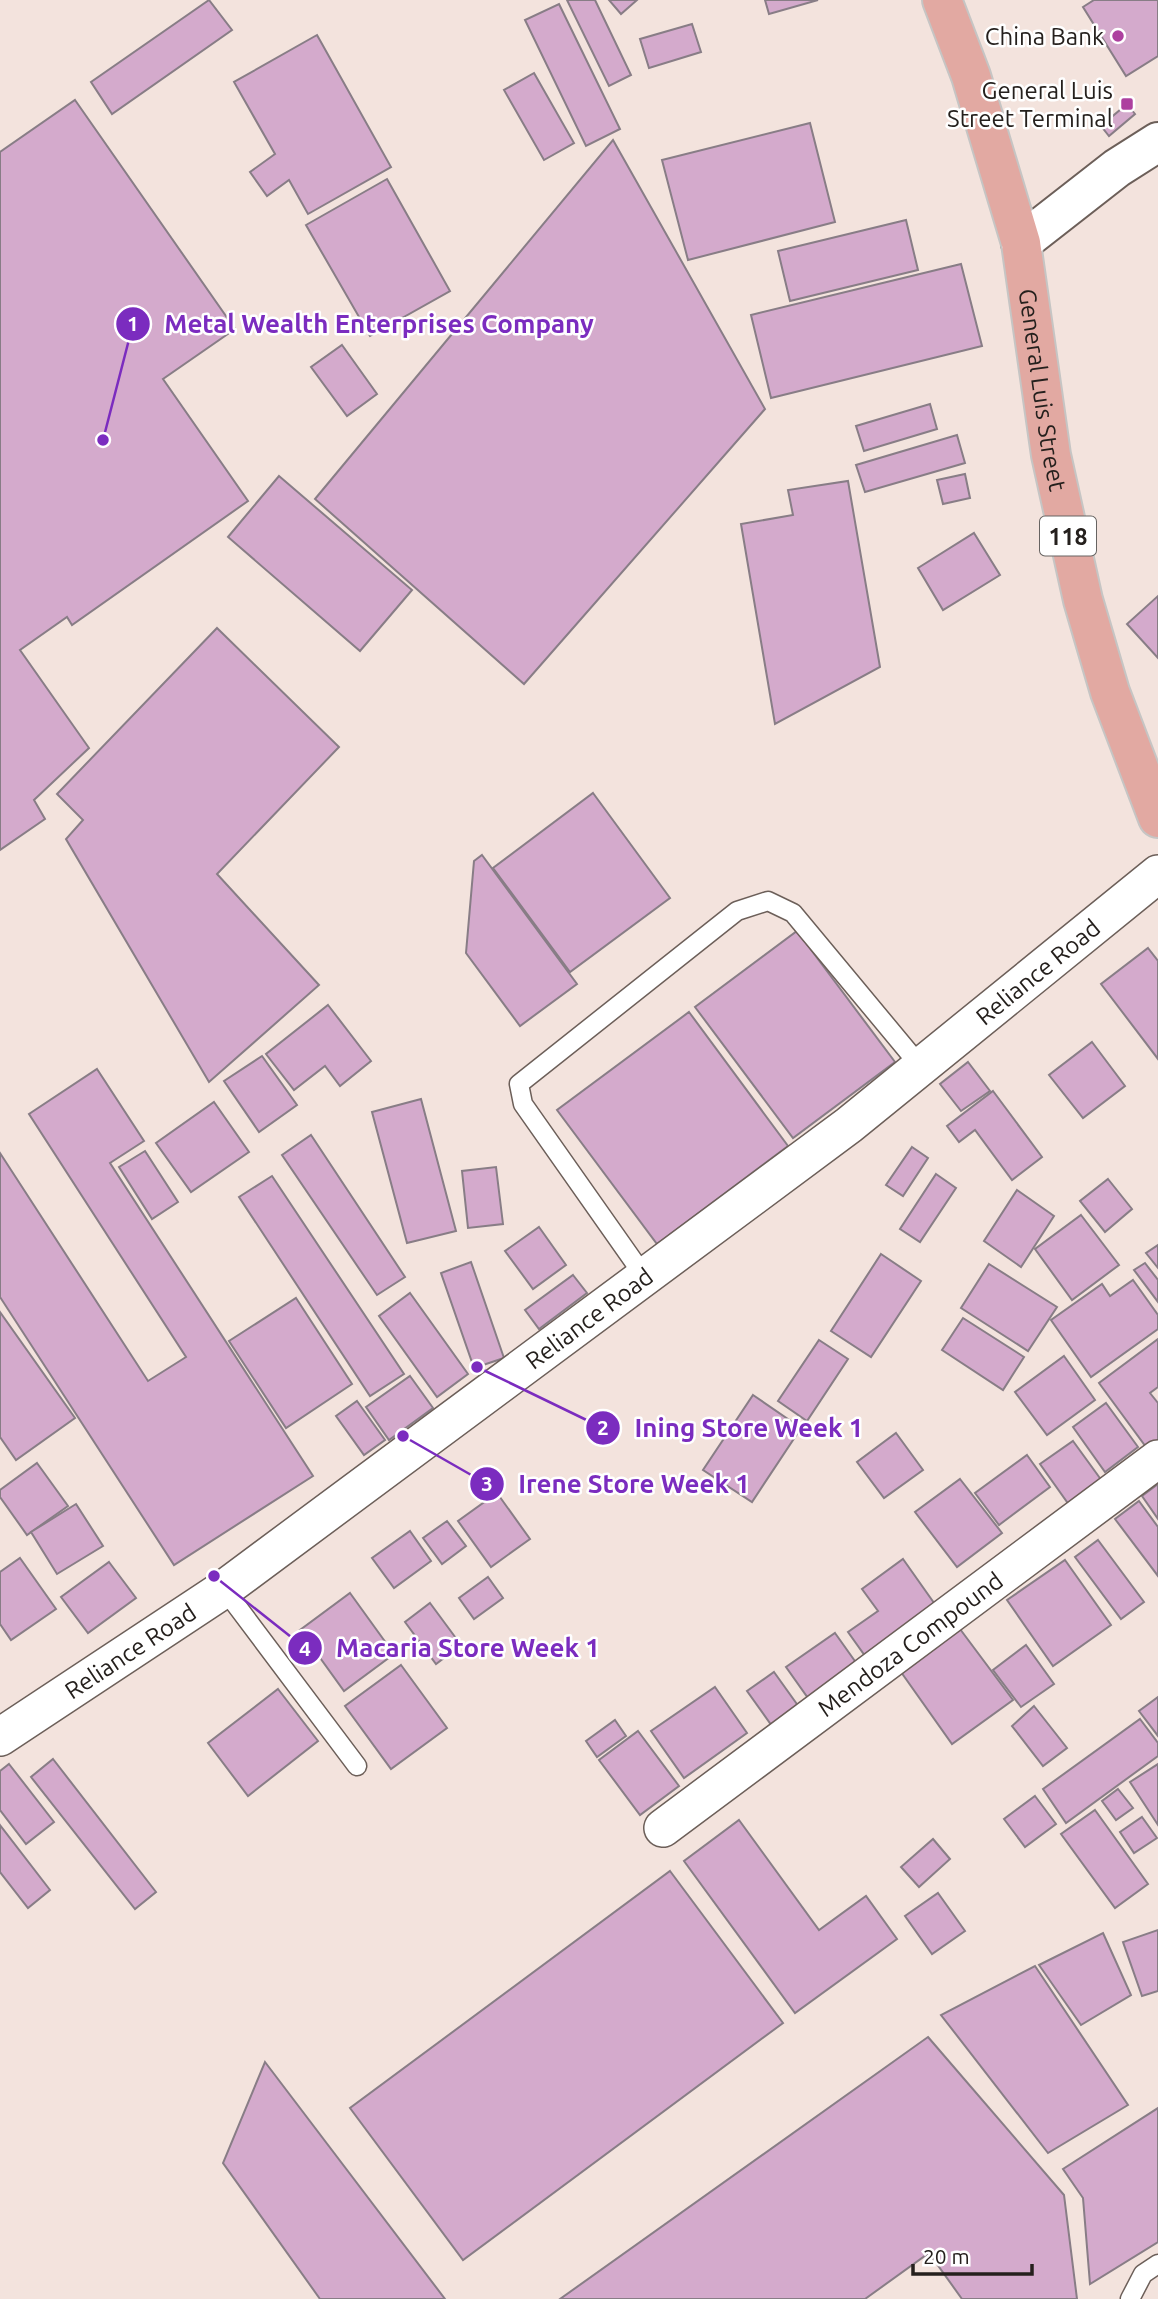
<svg xmlns="http://www.w3.org/2000/svg" width="1158" height="2299" viewBox="0 0 1158 2299" font-family="Ubuntu,sans-serif">
<style>
.building{fill:#d4aacc;stroke:#887d86;stroke-width:2}
.lines{fill:none;stroke-linecap:round;stroke-linejoin:round}
.service-casing{stroke:#6c5f59;stroke-width:21}
.minor-casing{stroke:#6c5f59;stroke-width:40}
.secondary-casing{stroke:#6c5f59;stroke-width:42}
.primary-casing{stroke:#c6c5c4;stroke-width:42}
.service{stroke:#fff;stroke-width:18}
.minor{stroke:#fff;stroke-width:37}
.secondary{stroke:#fff;stroke-width:38}
.primary{stroke:#e2a9a2;stroke-width:38}
.poi-dot{fill:#ad409f;stroke:#fff;stroke-width:2.5}
.labels{text-anchor:middle;dominant-baseline:central;stroke-width:5;stroke-linejoin:round;paint-order:stroke}
.shield{fill:#fff;stroke:#666361;stroke-width:2}
.shield-label{font-size:23px;font-weight:bold;fill:#25201d}
.poi-label{font-size:24px;fill:#25201d;stroke:#fff;text-anchor:end}
.street-label{font-size:24px;fill:#25201d;stroke:#fff}
.leader{fill:none;stroke:#7b2cbf;stroke-width:2.5}
.callout-dot{fill:#7b2cbf;stroke:#fff;stroke-width:2.5}
.mark-label{font-size:21px;text-anchor:middle;font-weight:bold;fill:#fff}
.callout-label{font-size:26px;text-anchor:middle;font-weight:bold;fill:#7b2cbf;stroke:#fff;stroke-width:5;stroke-linejoin:round;paint-order:stroke}
</style>
<rect width="100%" height="100%" fill="#f3e3dd"/>
<g class="building">
<path d="M209,0l23,30 -120,84 -21,-32z"/>
<path d="M567,0h28l36,75 -22,11z"/>
<path d="M609,0h28l-16,14z"/>
<path d="M765,0h53l-49,14z"/>
<path d="M1094,0h64v56l-32,20 -43,-69z"/>
<path d="M559,4l61,125 -34,17 -61,-126z"/>
<path d="M692,24l9,28 -52,16 -9,-29z"/>
<path d="M317,35l74,132 -83,47 -19,-34 -22,16 -17,-24 25,-18 -41,-72z"/>
<path d="M534,73l40,70 -30,17 -40,-70z"/>
<path d="M75,100l160,229 -72,50 85,122 -176,124 -5,-8 -47,33 69,98 -55,52 11,19 -45,31v-698z"/>
<path d="M1127,104l8,10 -26,22 -8,-10z"/>
<path d="M810,123l25,99 -147,38 -26,-100z"/>
<path d="M613,140l152,269 -241,275 -209,-185z"/>
<path d="M387,179l63,112 -80,45 -64,-111z"/>
<path d="M906,220l12,50 -128,31 -12,-50z"/>
<path d="M961,264l21,82 -211,52 -20,-83z"/>
<path d="M342,345l35,49 -30,22 -36,-49z"/>
<path d="M930,404l7,25 -73,22 -8,-25z"/>
<path d="M957,435l8,28 -100,29 -9,-27z"/>
<path d="M965,474l5,24 -27,6 -6,-24z"/>
<path d="M279,476l133,114 -52,61 -132,-114z"/>
<path d="M848,481l32,186 -105,57 -34,-200 52,-9 -5,-25z"/>
<path d="M974,533l26,42 -57,35 -25,-42z"/>
<path d="M1158,596v62l-31,-34z"/>
<path d="M217,628l122,119 -122,127 102,111 -110,97 -143,-243 17,-19 -26,-26z"/>
<path d="M593,793l77,105 -100,74 -77,-104z"/>
<path d="M482,855l95,129 -57,42 -54,-73 8,-92z"/>
<path d="M797,931l98,131 -102,76 -98,-131z"/>
<path d="M1148,948l10,13v98l-57,-75z"/>
<path d="M328,1005l43,56 -31,25 -15,-20 -31,24 -28,-36z"/>
<path d="M689,1012l99,134 -131,98 -100,-134z"/>
<path d="M1092,1042l33,44 -42,32 -34,-43z"/>
<path d="M262,1056l35,49 -38,27 -35,-51z"/>
<path d="M968,1062l22,29 -29,20 -21,-27z"/>
<path d="M97,1069l47,72 -34,22 203,313 -139,89 -174,-268v-144l148,228 38,-24 -157,-243z"/>
<path d="M993,1091l49,66 -30,23 -37,-50 -16,12 -12,-16z"/>
<path d="M421,1099l35,132 -49,12 -35,-131z"/>
<path d="M214,1102l35,50 -58,40 -35,-49z"/>
<path d="M311,1135l94,142 -28,18 -95,-140z"/>
<path d="M912,1147l16,11 -25,38 -17,-11z"/>
<path d="M145,1151l33,51 -26,17 -33,-52z"/>
<path d="M496,1167l7,57 -35,4 -6,-57z"/>
<path d="M936,1174l20,14 -36,54 -20,-13z"/>
<path d="M272,1176l132,198 -34,22 -131,-199z"/>
<path d="M1108,1179l24,30 -27,23 -25,-31z"/>
<path d="M1017,1190l37,26 -33,51 -37,-26z"/>
<path d="M1081,1215l38,50 -47,35 -37,-51z"/>
<path d="M539,1227l27,38 -33,24 -28,-38z"/>
<path d="M1158,1245v23l-12,-15z"/>
<path d="M881,1254l40,27 -50,76 -40,-26z"/>
<path d="M471,1262l33,96 -30,10 -33,-95z"/>
<path d="M1145,1263l13,17v22l-24,-32z"/>
<path d="M989,1264l68,43 -29,44 -67,-43z"/>
<path d="M573,1275l14,18 -48,36 -14,-19z"/>
<path d="M1133,1280l25,35v14l-67,48 -40,-57 51,-36 8,12z"/>
<path d="M410,1293l58,81 -31,23 -58,-81z"/>
<path d="M296,1298l56,86 -66,44 -57,-87z"/>
<path d="M0,1312l75,106 -59,42 -16,-23z"/>
<path d="M963,1318l61,39 -21,33 -61,-40z"/>
<path d="M1158,1339v48l-8,6 8,10v41l-9,7 -50,-68z"/>
<path d="M819,1340l29,19 -41,62 -29,-20z"/>
<path d="M1064,1356l31,44 -48,35 -32,-43z"/>
<path d="M410,1376l23,32 -44,32 -23,-33z"/>
<path d="M753,1395l48,33 -49,74 -49,-32z"/>
<path d="M357,1401l28,39 -21,15 -28,-39z"/>
<path d="M1106,1403l32,44 -33,25 -32,-45z"/>
<path d="M896,1433l27,37 -39,28 -27,-36z"/>
<path d="M1073,1441l37,51 -33,24 -37,-52z"/>
<path d="M1027,1455l23,32 -51,38 -24,-32z"/>
<path d="M37,1463l31,43 -41,29 -27,-38v-7z"/>
<path d="M960,1479l42,54 -45,34 -42,-55z"/>
<path d="M1158,1484v35l-16,-23z"/>
<path d="M497,1493l33,46 -39,28 -33,-46z"/>
<path d="M1139,1501l19,26v49l-43,-57z"/>
<path d="M76,1504l27,42 -46,28 -26,-42z"/>
<path d="M447,1521l19,25 -24,18 -19,-26z"/>
<path d="M410,1531l21,30 -37,27 -22,-30z"/>
<path d="M1098,1540l46,62 -23,17 -46,-62z"/>
<path d="M20,1558l36,51 -45,31 -11,-16v-52z"/>
<path d="M903,1559l36,51 -71,50 -20,-28 30,-21 -16,-22z"/>
<path d="M1065,1560l46,65 -58,41 -46,-66z"/>
<path d="M109,1562l27,36 -48,35 -27,-36z"/>
<path d="M488,1577l15,21 -29,21 -15,-21z"/>
<path d="M350,1593l44,61 -50,37 -44,-61z"/>
<path d="M430,1603l31,42 -25,19 -31,-42z"/>
<path d="M960,1629l53,71 -61,44 -51,-72z"/>
<path d="M835,1633l22,31 -49,34 -22,-31z"/>
<path d="M1026,1645l28,39 -33,23 -28,-37z"/>
<path d="M401,1665l46,63 -56,41 -46,-63z"/>
<path d="M774,1672l25,35 -27,19 -25,-35z"/>
<path d="M715,1687l32,46 -63,45 -33,-47z"/>
<path d="M278,1689l40,52 -70,55 -40,-53z"/>
<path d="M1158,1697v39l-19,-25z"/>
<path d="M1034,1706l33,42 -24,18 -31,-40z"/>
<path d="M1140,1719l18,24v13l-92,67 -23,-34z"/>
<path d="M615,1720l11,16 -29,21 -11,-16z"/>
<path d="M638,1731l41,55 -39,29 -41,-55z"/>
<path d="M53,1759l103,133 -21,17 -104,-132z"/>
<path d="M9,1764l45,58 -28,22 -26,-34v-39z"/>
<path d="M1158,1764v61l-28,-43z"/>
<path d="M1118,1789l15,19 -17,12 -14,-19z"/>
<path d="M1035,1796l21,28 -31,23 -21,-28z"/>
<path d="M1095,1810l53,74 -33,24 -54,-74z"/>
<path d="M1142,1817l15,21 -23,15 -14,-21z"/>
<path d="M739,1820l80,110 47,-34 31,43 -102,74 -111,-152z"/>
<path d="M0,1825l50,65 -22,18 -28,-36z"/>
<path d="M933,1839l17,20 -31,28 -18,-20z"/>
<path d="M670,1871l113,152 -320,237 -113,-152z"/>
<path d="M938,1893l27,38 -33,23 -27,-38z"/>
<path d="M1158,1930v61l-16,5 -19,-54z"/>
<path d="M1103,1933l28,62 -50,30 -42,-60z"/>
<path d="M1035,1966l93,139 -80,48 -107,-138z"/>
<path d="M928,2037l136,158 13,104h-115l-33,-46 -64,46h-305z"/>
<path d="M265,2062l180,237h-125l-97,-136z"/>
<path d="M1158,2108v134l-68,42 -7,-86 -20,-29z"/>
</g>
<g class="lines">
<g class="service-casing">
<g id="service">
<path d="M644,1276l-121,-172 -4,-20 218,-173 31,-10 25,12 128,154"/>
<path d="M224,1589l133,177"/>
<path d="M1130,2299l13,-25 15,-10"/>
</g>
</g>
<g class="minor-casing">
<g id="minor">
<path id="s1" d="M0,1737l224,-148 625,-464 309,-251"/>
<path id="s2" d="M663,1828l495,-369"/>
</g>
</g>
<g class="secondary-casing">
<path id="secondary" d="M1021,243l96,-75 41,-26"/>
</g>
<g class="primary-casing">
<g id="primary">
<path id="s3" d="M942,0l29,76 50,167 30,212 32,145 27,92 48,126"/>
</g>
</g>
<use href="#service" class="service"/>
<use href="#minor" class="minor"/>
<use href="#secondary" class="secondary"/>
<use href="#primary" class="primary"/>
</g>
<g class="poi-dot">
<circle cx="1118" cy="36" r="7"/>
<rect x="1120" y="97" width="14" height="14" rx="3.5"/>
</g>
<g class="labels">
<rect class="shield" x="1040" y="516.5" width="56" height="39" rx="5"/>
<g class="shield-label">
<text x="1068" y="536">118</text>
</g>
<g class="poi-label">
<text x="1104" y="36">China Bank</text>
<text x="1113" y="90">General Luis<tspan x="1113" dy="28">Street Terminal</tspan></text>
</g>
<g class="street-label">
<text stroke="none"><textPath href="#s3" startOffset="404">General Luis Street</textPath></text>
<text stroke="none"><textPath href="#s1" startOffset="1290">Reliance Road</textPath></text>
<text stroke="none"><textPath href="#s1" startOffset="723">Reliance Road</textPath></text>
<text stroke="none"><textPath href="#s2" startOffset="308">Mendoza Compound</textPath></text>
<text stroke="none"><textPath href="#s1" startOffset="156">Reliance Road</textPath></text>
</g>
</g>
<path class="leader" d="M103 440L133 324M477 1367L603 1428M403 1436L487 1484M214 1576L305 1648"/>
<g class="callout-dot">
<circle cx="103" cy="440" r="7"/>
<circle cx="477" cy="1367" r="7"/>
<circle cx="403" cy="1436" r="7"/>
<circle cx="214" cy="1576" r="7"/>
<circle cx="133" cy="324" r="18"/>
<circle cx="603" cy="1428" r="18"/>
<circle cx="487" cy="1484" r="18"/>
<circle cx="305" cy="1648" r="18"/>
</g>
<g class="mark-label">
<text x="133" y="331">1</text>
<text x="603" y="1435">2</text>
<text x="487" y="1491">3</text>
<text x="305" y="1656">4</text>
</g>
<g class="callout-label">
<text x="379" y="333">Metal Wealth Enterprises Company</text>
<text x="749" y="1437">Ining Store Week 1</text>
<text x="634" y="1493">Irene Store Week 1</text>
<text x="468" y="1657">Macaria Store Week 1</text>
</g>
<path d="M913 2264v10h119v-10" fill="none" stroke="#25201d" stroke-width="3.5"/>
<text x="923" y="2264" font-size="21" fill="#25201d" stroke="#ffffff" stroke-width="5" paint-order="stroke">20 m</text>
</svg>
